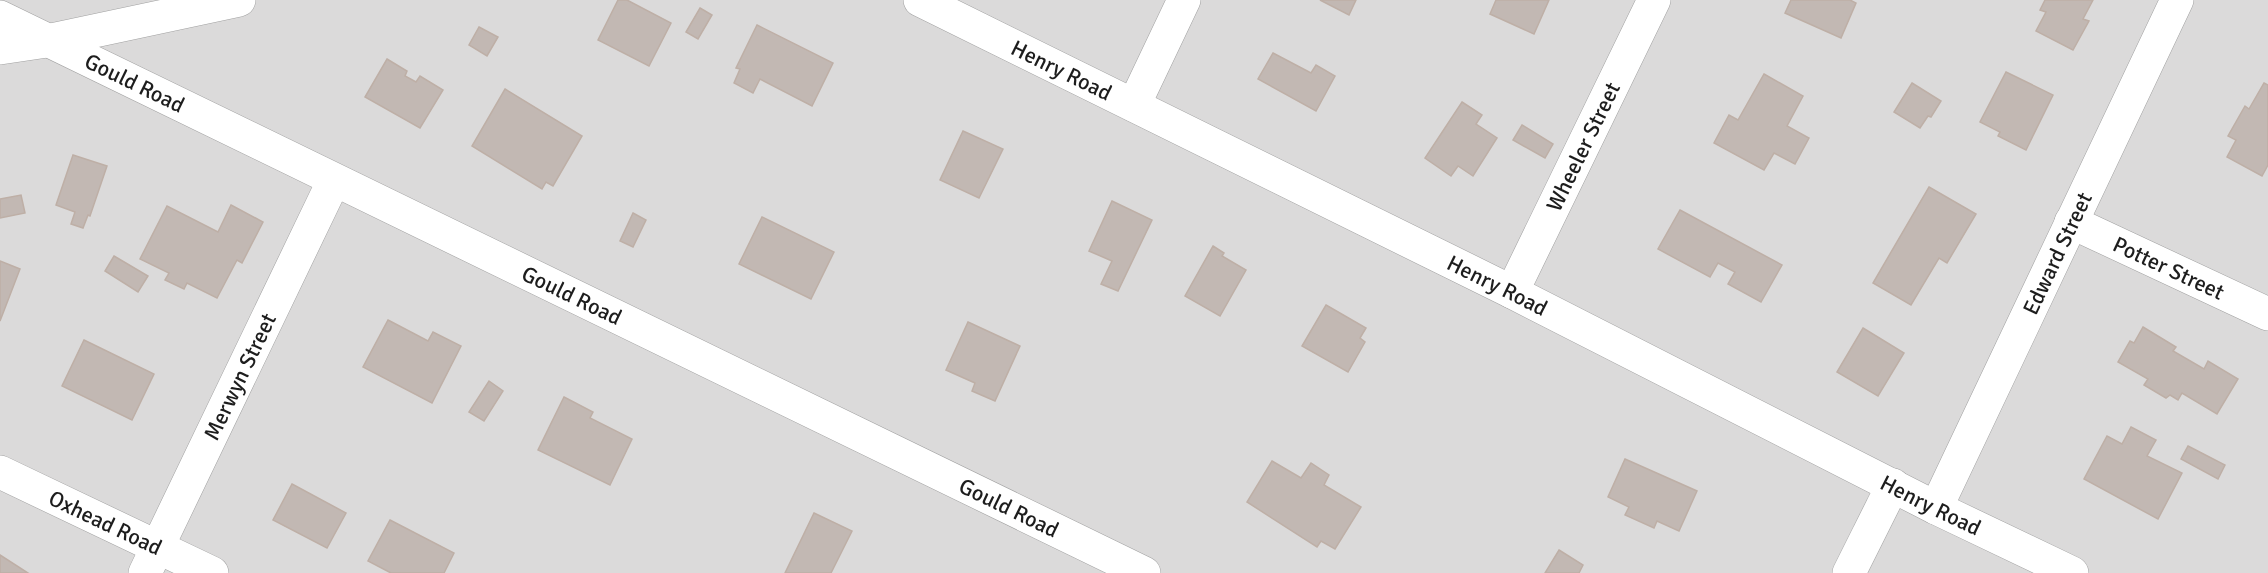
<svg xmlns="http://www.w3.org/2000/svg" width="2268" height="573" viewBox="0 0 2268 573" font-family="Signika,sans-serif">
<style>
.residential{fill:#dbdada}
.building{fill:#c2b8b3;stroke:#beafa6;stroke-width:1.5}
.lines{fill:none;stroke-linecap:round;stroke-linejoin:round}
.minor-casing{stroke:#a1a1a1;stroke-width:34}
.minor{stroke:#fff;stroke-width:33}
.labels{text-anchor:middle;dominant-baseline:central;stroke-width:4.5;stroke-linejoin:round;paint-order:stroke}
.street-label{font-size:22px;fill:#1d1d1d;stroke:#fff}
</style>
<rect width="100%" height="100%" fill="#ede9e3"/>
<rect class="residential" x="0" y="0" width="2268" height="573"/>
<g class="building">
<path d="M618,0h9l44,23 -22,43 -51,-26z"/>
<path d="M1320,0h36l-7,15z"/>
<path d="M1496,0h53l-15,34 -44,-20z"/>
<path d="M1791,0h59l6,3 -15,35 -56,-25z"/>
<path d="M2045,0h48l-10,19 6,2 -16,29 -37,-19 10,-19 -6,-2z"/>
<path d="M700,8l12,7 -14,24 -12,-7z"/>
<path d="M757,25l76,38 -21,43 -52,-27 -7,14 -19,-10 6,-14 -4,-1z"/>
<path d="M479,27l19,10 -11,19 -18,-11z"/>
<path d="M1273,53l38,20 5,-8 19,11 -19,35 -58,-32z"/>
<path d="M387,59l20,12 -2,5 11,6 4,-6 23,14 -23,38 -55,-31z"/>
<path d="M2006,72l47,23 -27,55 -28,-14 2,-4 -20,-10z"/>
<path d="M1764,74l39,22 -16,30 22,12 -14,26 -21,-11 -10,17 -50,-27 15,-28 9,5z"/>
<path d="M1912,83l29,18 -10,16 -3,-1 -8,12 -26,-16z"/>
<path d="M2264,83l4,2v80l-6,11 -35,-19 9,-17 -8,-4 17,-30 4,3z"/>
<path d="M505,89l77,47 -29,50 -7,-4 -4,7 -70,-43z"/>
<path d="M1462,102l20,13 -6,9 21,14 -24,38 -15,-10 -7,10 -26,-18z"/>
<path d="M1522,125l31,19 -8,14 -32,-18z"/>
<path d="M963,131l40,18 -24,49 -39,-18z"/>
<path d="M73,155l34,11 -17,50 -2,-1 -5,13 -12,-4 4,-12 -19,-7z"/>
<path d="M1929,187l47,27 -29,49 -8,-5 -28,47 -38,-22z"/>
<path d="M21,195l4,18 -25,5v-19z"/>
<path d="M1112,201l40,19 -34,71 -17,-7 11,-23 -23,-10z"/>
<path d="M231,205l32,17 -21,41 -5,-3 -20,38 -30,-15 -3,6 -19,-9 4,-7 -29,-14 27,-53 51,26z"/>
<path d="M1680,210l102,55 -21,37 -33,-18 7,-12 -17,-9 -8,14 -52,-28z"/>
<path d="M633,213l13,7 -13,27 -13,-6z"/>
<path d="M762,217l72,35 -23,47 -72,-35z"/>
<path d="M1213,246l11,7 -2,3 24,14 -26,46 -35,-20z"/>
<path d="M114,256l34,20 -10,16 -33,-21z"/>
<path d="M0,261l20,8 -20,52z"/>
<path d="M1326,305l40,23 -6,10 5,4 -17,30 -46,-26z"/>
<path d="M388,320l40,21 5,-9 28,14 -29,57 -69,-36z"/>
<path d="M968,322l52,24 -25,55 -23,-10 3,-8 -29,-13z"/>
<path d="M2143,327l33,20 -3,4 31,18 4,-8 30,18 -21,35 -35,-21 -4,7 -8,-5 -4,3 -22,-13 4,-6 -30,-17 12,-21 4,2z"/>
<path d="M1863,328l41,25 -26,43 -41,-24z"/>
<path d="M84,340l70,34 -22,46 -70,-34z"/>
<path d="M489,381l14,10 -19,30 -15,-9z"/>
<path d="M564,397l29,15 -3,6 42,21 -22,46 -72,-35z"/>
<path d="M2131,427l25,13 -9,16 35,17 -24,46 -74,-40 23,-43 15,8z"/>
<path d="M2188,446l37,19 -7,14 -37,-20z"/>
<path d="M1625,459l72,32 -18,40 -22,-10 -3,7 -29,-13 4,-8 -21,-10z"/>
<path d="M1272,461l29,17 10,-15 18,12 -5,10 37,22 -26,42 -14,-8 -4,6 -70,-45z"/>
<path d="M292,484l54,29 -19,35 -54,-28z"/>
<path d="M814,513l38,18 -21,42h-46z"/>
<path d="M390,520l64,33 -10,20h-53l-23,-12z"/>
<path d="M1559,550l24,15 -4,8h-34z"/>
<path d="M0,555l28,18h-28z"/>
</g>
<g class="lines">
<g class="minor-casing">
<g id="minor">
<path id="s1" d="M920,0l592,292 424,216 136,65"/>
<path id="s2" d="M0,17l1144,556"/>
<path d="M0,48l47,-7 192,-41"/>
<path d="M1134,105l50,-105"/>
<path id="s3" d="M2071,222l197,92"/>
<path id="s4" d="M1512,292l142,-292"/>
<path id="s5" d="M0,472l212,101"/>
<path id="s6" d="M1936,508l241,-508"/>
<path id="s7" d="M145,573l189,-393"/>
<path d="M1849,573l44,-88"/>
</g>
</g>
<use href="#minor" class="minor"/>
</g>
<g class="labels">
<g class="street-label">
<text stroke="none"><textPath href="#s1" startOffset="158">Henry Road</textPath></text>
<text stroke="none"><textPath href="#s2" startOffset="150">Gould Road</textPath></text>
<text stroke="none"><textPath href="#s4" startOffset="162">Wheeler Street</textPath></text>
<text stroke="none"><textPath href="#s6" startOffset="282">Edward Street</textPath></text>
<text stroke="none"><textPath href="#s3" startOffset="108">Potter Street</textPath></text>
<text stroke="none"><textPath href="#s1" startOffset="644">Henry Road</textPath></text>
<text stroke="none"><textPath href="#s2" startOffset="636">Gould Road</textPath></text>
<text stroke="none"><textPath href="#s7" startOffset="218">Merwyn Street</textPath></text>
<text stroke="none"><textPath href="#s1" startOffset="1130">Henry Road</textPath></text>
<text stroke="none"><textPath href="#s2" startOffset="1122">Gould Road</textPath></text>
<text stroke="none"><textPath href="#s5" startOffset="117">Oxhead Road</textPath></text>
</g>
</g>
</svg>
